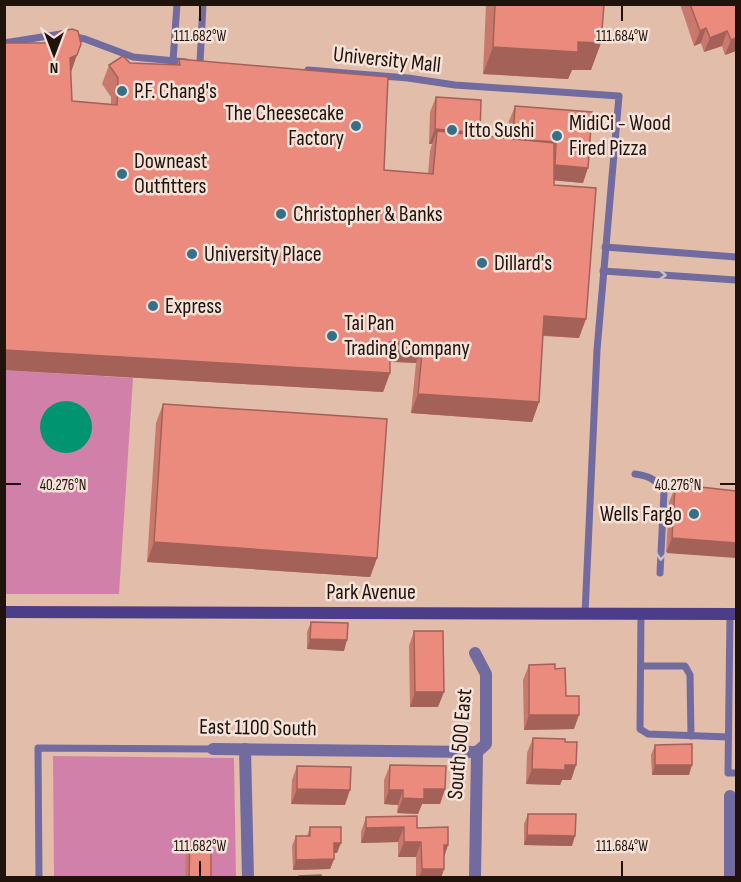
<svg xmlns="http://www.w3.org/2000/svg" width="741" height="882" viewBox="0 0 741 882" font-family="'Sofia Sans Condensed',sans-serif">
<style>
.green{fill:#d181a9}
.water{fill:#009471}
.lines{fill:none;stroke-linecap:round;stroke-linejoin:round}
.lane{stroke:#716b9f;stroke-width:7}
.street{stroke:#716b9f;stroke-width:12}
.secondary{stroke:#4c3d89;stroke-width:12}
.wall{fill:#c9786c}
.shaded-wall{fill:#a46158}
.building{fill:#ea8b7d;stroke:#a46158;stroke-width:1.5}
.oneway{stroke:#cdbec7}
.ticks{fill:none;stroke:#20130c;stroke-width:2}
.poi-dot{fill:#366f88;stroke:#f5e2d8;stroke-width:2}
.labels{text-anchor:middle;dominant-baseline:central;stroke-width:5;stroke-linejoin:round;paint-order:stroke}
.street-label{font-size:22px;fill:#20130c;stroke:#f5e2d8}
.poi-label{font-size:22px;fill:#20130c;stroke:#f5e2d8;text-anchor:start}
.ticks-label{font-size:15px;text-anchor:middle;fill:#20130c;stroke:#f5e2d8;stroke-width:5;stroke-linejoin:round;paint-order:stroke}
</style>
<rect width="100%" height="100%" fill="#e2bda9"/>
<g class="green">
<path d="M4,370l129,8 -14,216h-114z"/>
<path d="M53,756l181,2 2,119h-182z"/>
</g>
<circle class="water" cx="66" cy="427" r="26"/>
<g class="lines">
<g class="lane">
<path d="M4,43l57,-9 24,5 48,18 53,5"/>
<path d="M173,61l4,-57"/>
<path d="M200,62l3,-58"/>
<path d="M308,70l100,8 47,7 164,11 -22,254 -12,264"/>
<path d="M605,247l131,10"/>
<path d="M603,271l133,9"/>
<path d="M635,474c14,2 21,5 29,18l-4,81"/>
<path d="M641,614l-1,115 8,5 80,3"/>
<path d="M730,614l-2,159h8"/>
<path d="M641,666h44l5,9 1,61"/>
<path d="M39,878l-1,-130 175,1"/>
</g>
<g class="street">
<path d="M213,749l264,3"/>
<path d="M245,749l3,129"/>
<path d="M475,878l2,-126 9,-8v-70l-11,-21"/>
<path d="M730,878v-82"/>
</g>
<path class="secondary" d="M4,612l732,2"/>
</g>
<g class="wall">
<path d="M486,4h118l-13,66h-19l-4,9 -85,-5z"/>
<path d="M680,4h56v47l-11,4 -3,-9 -18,6 -3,-9 -7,3z"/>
<path d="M179,59l205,111 44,4 2,-23 2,-7h-3l1,-32 6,-15 43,38 29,3 1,-17 6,-15 77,6 -9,71 -29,-3v5l25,153 -36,-2 -4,66 -7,20 -121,-9 5,-50 -26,-1v11l-7,19 -379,-22 67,-297 1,28 39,3v-7l-9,-13 7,-19 21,-2 47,2z"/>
<path d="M163,404l214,154 -7,19 -223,-15 9,-139z"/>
<path d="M682,485l54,6 -70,62 3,-51 6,-14h6z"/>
<path d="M311,622l33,29 -37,-2v-17z"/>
<path d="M414,631l24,76h-28l-1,-61z"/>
<path d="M529,665l26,4 11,27 8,33 -50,1 -1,-50z"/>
<path d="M533,738l32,4 11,23 -5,15h-9l-2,5 -34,-1 1,-31z"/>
<path d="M655,745l34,30h-37l-1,-20z"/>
<path d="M390,765l55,24 -5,15h-18l-4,10 -21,-1 1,-8 -14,-1v-24z"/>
<path d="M297,766l48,39 -54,-1 1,-24z"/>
<path d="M528,814l44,32 -48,-1v-21z"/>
<path d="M366,817l51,11 31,17 -4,12v12l-3,9h-25v-21h-18v-15l-37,1v-11z"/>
<path d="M310,827l27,26h-3v6l-4,10 -37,1 -1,-24 4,-10h11z"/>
<path d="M190,842l21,36h-26l1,-26z"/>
</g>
<g class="shaded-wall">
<path d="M706,28l-5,15 -7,3 6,-15z"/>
<path d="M727,31l-5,15 -18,6 6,-14z"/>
<path d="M736,38v13l-11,4 6,-15z"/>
<path d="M578,42l23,1 -10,27h-19l-4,9 -85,-5 10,-27z"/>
<path d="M77,55l-7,20v-17z"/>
<path d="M435,129l45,4 -6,15 -37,-17 -5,13h-3z"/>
<path d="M555,165l33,3 -5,15 -34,-3z"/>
<path d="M544,316l42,3 -7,19 -42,-3z"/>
<path d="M390,342l33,1 -7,20 -33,-2z"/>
<path d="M4,350l386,23 -7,19 -379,-22z"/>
<path d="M418,394l121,8 -7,20 -121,-9z"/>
<path d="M672,538l64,5v15l-70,-5z"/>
<path d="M154,542l223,16 -7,19 -223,-15z"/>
<path d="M310,639l37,1 -3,11 -37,-2z"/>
<path d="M415,692h29l-6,15h-28z"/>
<path d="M529,715h50l-5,14 -50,1z"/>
<path d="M565,765h11l-5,15h-9l-2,5 -34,-1 6,-15z"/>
<path d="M655,765h37l-3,10h-37z"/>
<path d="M297,789l53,1 -5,15 -54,-1z"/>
<path d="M424,789h21l-5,15h-18l-4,10 -21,-1 6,-15z"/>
<path d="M389,790h14l-5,15 -14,-1z"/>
<path d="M404,827l-6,15 -37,1 5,-15z"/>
<path d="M527,835l48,1 -3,10 -48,-1z"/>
<path d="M404,842h17l-5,15h-18z"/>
<path d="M334,843h7l-4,10h-7z"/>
<path d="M444,845h4l-5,15z"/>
<path d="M334,859l-4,10 -37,1 3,-10z"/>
<path d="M422,869h22l-3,9h-22z"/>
</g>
<g class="building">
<path d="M495,4h109l-3,39 -23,-1v10l-85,-5z"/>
<path d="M690,4h46v34l-5,2 -4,-9 -17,7 -4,-10 -6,3z"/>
<path d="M72,29l6,2 3,13 -4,11 -7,3 2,43 45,4 1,-27 -9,-13 14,-9 7,7 50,2 -1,-6 209,18 -4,93 49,4 4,-43 117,12v42l42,3 -10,131 -42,-3 -5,86 -121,-8 5,-51 -33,-1v31l-386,-23v-307h47l7,-11z"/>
<path d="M436,97l45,3 -1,33 -45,-4z"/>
<path d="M515,106l77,6 -4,56 -33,-3 1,-23 -43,-3z"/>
<path d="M163,404l224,15 -10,139 -223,-16z"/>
<path d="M682,485l54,6v52l-64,-5 3,-50h7z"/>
<path d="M311,622l37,1 -1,17 -37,-1z"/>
<path d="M414,631h29l1,61h-29z"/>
<path d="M555,664v5l10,-1 1,28h13v19h-50v-50z"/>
<path d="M533,738l32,1v3h12l-1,23h-11v5l-33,-1z"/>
<path d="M692,744v21h-37v-20z"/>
<path d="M390,765l56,1 -1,23h-21v10l-21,-1v-8h-14z"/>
<path d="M297,766l54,1 -1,23 -53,-1z"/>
<path d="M528,814h48l-1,22 -48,-1z"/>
<path d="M417,816v12l31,-1v18h-4v24h-22l-1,-27h-17v-15l-38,1v-11z"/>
<path d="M310,827h31v16h-7v16l-38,1v-24h14z"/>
<path d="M190,842h21v36h-22z"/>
<path d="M321,875v3h-22v-2z"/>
</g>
<defs><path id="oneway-chevron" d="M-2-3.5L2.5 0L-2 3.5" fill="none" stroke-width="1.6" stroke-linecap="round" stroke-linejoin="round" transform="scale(1.5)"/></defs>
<g class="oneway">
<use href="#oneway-chevron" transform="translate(662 275) rotate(4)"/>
<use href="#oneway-chevron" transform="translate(661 556) rotate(94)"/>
</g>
<path class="ticks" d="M200,6v15M622,6v15M6,484h15M720,484h15M200,861v15M622,861v15"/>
<g class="poi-dot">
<circle cx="122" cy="91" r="6"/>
<circle cx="356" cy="126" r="6"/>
<circle cx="452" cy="130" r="6"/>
<circle cx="557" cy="136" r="6"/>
<circle cx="122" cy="174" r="6"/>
<circle cx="281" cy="214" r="6"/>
<circle cx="192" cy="254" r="6"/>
<circle cx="482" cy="263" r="6"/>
<circle cx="153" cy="306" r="6"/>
<circle cx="332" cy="336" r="6"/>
<circle cx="694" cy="514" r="6"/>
</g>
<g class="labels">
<g class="street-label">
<text transform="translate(387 60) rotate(6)">University Mall</text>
<text x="371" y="592">Park Avenue</text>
<text transform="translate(258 728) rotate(1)">East 1100 South</text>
<text transform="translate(460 744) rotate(-85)">South 500 East</text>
</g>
<g class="poi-label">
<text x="134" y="91">P.F. Chang's</text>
<text x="344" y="113" text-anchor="end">The Cheesecake<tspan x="344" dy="25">Factory</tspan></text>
<text x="569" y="123">MidiCi - Wood<tspan x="569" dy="25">Fired Pizza</tspan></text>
<text x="464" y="130">Itto Sushi</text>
<text x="134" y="161">Downeast<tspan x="134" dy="25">Outfitters</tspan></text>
<text x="293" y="214">Christopher &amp; Banks</text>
<text x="204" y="254">University Place</text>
<text x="494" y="263">Dillard's</text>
<text x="165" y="306">Express</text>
<text x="344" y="323">Tai Pan<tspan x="344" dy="25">Trading Company</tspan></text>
<text x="682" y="514" text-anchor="end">Wells Fargo</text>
</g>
</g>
<g class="ticks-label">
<text x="200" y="41">111.682°W</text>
<text x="622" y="41">111.684°W</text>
<text x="678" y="490">40.276°N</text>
<text x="63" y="490">40.276°N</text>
<text x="200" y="851">111.682°W</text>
<text x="622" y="851">111.684°W</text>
</g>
<rect width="741" height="882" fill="none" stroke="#20130c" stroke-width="12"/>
<g transform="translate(54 54) rotate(180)" stroke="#f5e2d8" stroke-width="4.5" paint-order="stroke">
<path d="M0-4.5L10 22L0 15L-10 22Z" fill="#20130c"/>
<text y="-9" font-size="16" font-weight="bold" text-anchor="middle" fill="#20130c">N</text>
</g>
</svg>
